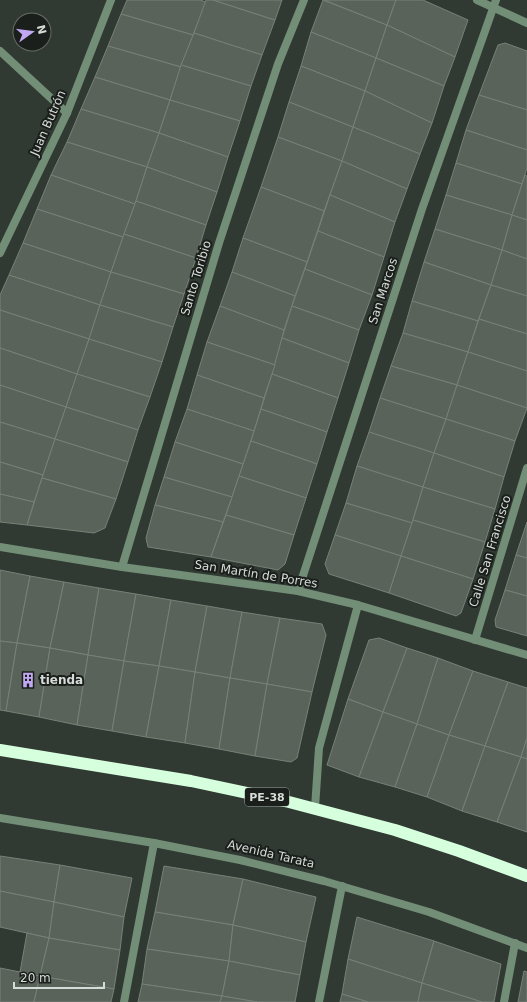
<svg xmlns="http://www.w3.org/2000/svg" width="527" height="1002" viewBox="0 0 527 1002" font-family="'DejaVu Sans',sans-serif">
<style>
.building{fill:#59635a;stroke:#778178}
.lines{fill:none;stroke-linecap:round;stroke-linejoin:round}
.street{stroke:#728e77;stroke-width:8}
.highway{stroke:#d6ffdd;stroke-width:12}
.labels{text-anchor:middle;dominant-baseline:central;stroke-width:4;stroke-linejoin:round;paint-order:stroke}
.shield{fill:#1b1f1c;stroke:#9ea39f;stroke-width:1}
.shield-label{font-size:11px;font-weight:bold;fill:#d6dcd7}
.street-label{font-size:12px;fill:#d6dcd7;stroke:#1b1f1c}
.poi-label{font-size:12px;font-weight:bold;fill:#d6dcd7;stroke:#1b1f1c;text-anchor:start}
</style>
<rect width="100%" height="100%" fill="#303a32"/>
<g class="building">
<path d="M127,0h73l6,2 -13,33 -72,-21z"/>
<path d="M206,0h7l62,20 -13,35 -68,-22z"/>
<path d="M213,0h69l-7,20z"/>
<path d="M323,0l64,25 -11,33 -65,-26z"/>
<path d="M324,0h72l-9,25z"/>
<path d="M396,0h27l45,20 -13,37 -68,-32z"/>
<path d="M121,14l72,21 -12,32 -73,-21z"/>
<path d="M387,25l68,32 -11,29 -68,-28z"/>
<path d="M311,32l65,26 -11,33 -64,-25z"/>
<path d="M194,33l68,22 -11,31 -70,-21z"/>
<path d="M505,43l22,8v59l-48,-15 19,-50z"/>
<path d="M108,46l73,21 -11,33 -75,-23z"/>
<path d="M376,58l68,28 -12,37 -67,-32z"/>
<path d="M181,65l70,21 -11,35 -70,-21z"/>
<path d="M301,66l64,25 -12,36 -64,-25z"/>
<path d="M95,77l75,23 -11,33 -78,-24z"/>
<path d="M365,91l67,32 -12,31 -67,-27z"/>
<path d="M479,95l48,15v40l-61,-20z"/>
<path d="M170,100l70,21 -12,36 -69,-24z"/>
<path d="M289,102l64,25 -11,34 -64,-24z"/>
<path d="M81,109l78,24 -12,34 -80,-25z"/>
<path d="M353,127l67,27 -13,35 -65,-28z"/>
<path d="M466,130l61,20v18l-5,16 -66,-21z"/>
<path d="M159,133l69,24 -11,35 -70,-25z"/>
<path d="M278,137l64,24 -18,50 -63,-24z"/>
<path d="M67,142l80,25 -12,37 -84,-29z"/>
<path d="M342,161l65,28 -12,33 -65,-27z"/>
<path d="M456,163l66,21 -10,31 -66,-20z"/>
<path d="M147,167l70,25 -11,33 -70,-24z"/>
<path d="M51,175l84,29 -12,33 -86,-28z"/>
<path d="M525,175l2,1v44l-15,-5z"/>
<path d="M261,187l63,24 -17,51 -64,-24z"/>
<path d="M330,195l65,27 -11,35 -66,-26z"/>
<path d="M446,195l66,20 -10,35 -67,-21z"/>
<path d="M136,201l70,24 -10,33 -72,-24z"/>
<path d="M37,209l86,28 -12,35 -88,-29z"/>
<path d="M512,215l15,5v39l-25,-9z"/>
<path d="M435,229l67,21 -11,35 -67,-23z"/>
<path d="M318,231l66,26 -12,38 -67,-26z"/>
<path d="M124,234l72,24 -12,36 -73,-22z"/>
<path d="M243,238l64,24 -12,34 -63,-24z"/>
<path d="M23,243l88,29 -11,33 -91,-30z"/>
<path d="M502,250l25,9v37l-36,-11z"/>
<path d="M424,262l67,23 -13,36 -66,-20z"/>
<path d="M305,269l67,26 -13,35 -67,-24z"/>
<path d="M111,272l73,22 -11,33 -73,-22z"/>
<path d="M232,272l63,24 -11,34 -64,-24z"/>
<path d="M9,275l91,30 -11,34 -89,-29v-15z"/>
<path d="M491,285l36,11v38l-48,-15z"/>
<path d="M412,301l66,20 -10,31 -65,-19z"/>
<path d="M100,305l73,22 -11,35 -73,-23z"/>
<path d="M220,306l64,24 -9,35 -68,-23z"/>
<path d="M292,306l67,24 -10,33 -67,-25z"/>
<path d="M0,310l89,29 -12,35 -77,-26z"/>
<path d="M479,319l48,15v37l-59,-19z"/>
<path d="M403,333l65,19 -11,33 -66,-19z"/>
<path d="M282,338l67,25 -11,35 -66,-24z"/>
<path d="M89,339l73,23 -12,35 -73,-23z"/>
<path d="M207,342l68,23 -11,33 -67,-23z"/>
<path d="M0,348l77,26 -11,33 -66,-22z"/>
<path d="M468,352l59,19v37l-70,-23z"/>
<path d="M391,366l66,19 -11,34 -66,-21z"/>
<path d="M77,374l73,23 -12,33 -72,-23z"/>
<path d="M272,374l66,24 -11,34 -66,-23z"/>
<path d="M197,375l67,23 -10,33 -67,-22z"/>
<path d="M0,385l66,22 -11,32 -55,-17z"/>
<path d="M457,385l70,23 -12,33 -69,-22z"/>
<path d="M380,398l66,21 -12,34 -65,-21z"/>
<path d="M66,407l72,23 -10,32 -73,-23z"/>
<path d="M187,409l67,22 -11,33 -68,-22z"/>
<path d="M261,409l66,23 -10,32 -66,-23z"/>
<path d="M446,419l69,22 -11,36 -70,-24z"/>
<path d="M0,422l55,17 -12,36 -43,-13z"/>
<path d="M369,432l65,21 -11,34 -66,-21z"/>
<path d="M55,439l73,23 -12,37 -74,-21z"/>
<path d="M251,441l66,23 -11,34 -67,-22z"/>
<path d="M175,442l68,22 -11,33 -68,-20z"/>
<path d="M434,453l70,24 -9,32 -72,-22z"/>
<path d="M0,462l43,13 -9,27 -34,-8z"/>
<path d="M357,466l66,21 -11,36 -66,-20z"/>
<path d="M239,476l67,22 -12,37 -68,-20z"/>
<path d="M164,477l68,20 -9,25 -68,-17z"/>
<path d="M42,478l74,21 -11,29 -11,5 -67,-8z"/>
<path d="M423,487l72,22 -10,33 -72,-22z"/>
<path d="M0,494l34,8 -7,23 -27,-3z"/>
<path d="M346,503l66,20 -11,33 -66,-21z"/>
<path d="M155,505l68,17 -12,35 -63,-10 -2,-9z"/>
<path d="M226,515l68,20 -9,29 -7,6 -67,-13z"/>
<path d="M413,520l72,22 -12,37 -72,-23z"/>
<path d="M527,522v36l-11,-3z"/>
<path d="M335,535l66,21 -12,37 -60,-19 -4,-10z"/>
<path d="M516,555l11,3v38l-22,-6z"/>
<path d="M401,556l72,23 -12,34 -5,3 -67,-23z"/>
<path d="M0,570l30,6 -13,67 -17,-2z"/>
<path d="M30,576l34,6 -14,66 -33,-5z"/>
<path d="M64,582l35,6 -11,67 -38,-7z"/>
<path d="M99,588l37,6 -12,67 -36,-6z"/>
<path d="M505,590l22,6v40l-31,-9 -1,-7z"/>
<path d="M136,594l35,6 -12,66 -35,-5z"/>
<path d="M171,600l36,6 -12,66 -36,-6z"/>
<path d="M207,606l35,6 -12,66 -35,-6z"/>
<path d="M242,612l38,6 -13,66 -37,-6z"/>
<path d="M280,618l42,6 4,11 -14,57 -45,-8z"/>
<path d="M379,638l28,10 -24,64 -35,-13 21,-59z"/>
<path d="M0,641l17,2 -11,68 -6,-1z"/>
<path d="M17,643l33,5 -11,69 -33,-6z"/>
<path d="M50,648l38,7 -11,70 -38,-8z"/>
<path d="M407,648l31,10 -21,66 -34,-12z"/>
<path d="M88,655l36,6 -12,70 -35,-6z"/>
<path d="M438,658l35,13 -24,64 -32,-11z"/>
<path d="M124,661l35,5 -13,71 -34,-6z"/>
<path d="M159,666l36,6 -10,71 -39,-6z"/>
<path d="M473,671l35,11 -23,64 -36,-11z"/>
<path d="M195,672l35,6 -11,71 -34,-6z"/>
<path d="M230,678l37,6 -12,72 -36,-7z"/>
<path d="M508,682l19,6v50l-6,19 -36,-11z"/>
<path d="M267,684l45,8 -15,66 -6,4 -36,-6z"/>
<path d="M348,699l35,13 -24,65 -32,-12z"/>
<path d="M383,712l34,12 -22,63 -36,-10z"/>
<path d="M417,724l32,11 -22,62 -32,-10z"/>
<path d="M449,735l36,11 -23,65 -35,-14z"/>
<path d="M527,738v21l-6,-2z"/>
<path d="M485,746l36,11 -24,65 -35,-11z"/>
<path d="M521,757l6,2v73l-30,-10z"/>
<path d="M0,856l60,9 -6,37 -54,-11z"/>
<path d="M60,865l72,13 -8,39 -70,-15z"/>
<path d="M164,866l79,13 -10,46 -78,-13z"/>
<path d="M243,879l73,18 -10,45 -73,-17z"/>
<path d="M0,891l54,11 -5,36 -49,-11z"/>
<path d="M54,902l70,15 -4,33 -71,-12z"/>
<path d="M155,912l78,13 -4,36 -82,-12z"/>
<path d="M357,917l77,24 -12,42 -74,-24z"/>
<path d="M233,925l73,17 -6,33 -71,-14z"/>
<path d="M27,933l22,5 -9,38 -20,-4z"/>
<path d="M49,938l71,12 -6,39 -74,-13z"/>
<path d="M434,941l67,23 -7,38h-12l-60,-19z"/>
<path d="M147,949l82,12 -7,35 -80,-12z"/>
<path d="M348,959l74,24 -4,19h-50l-26,-8z"/>
<path d="M229,961l71,14 -5,27h-38l-35,-6z"/>
<path d="M0,968l40,8 -6,26h-34z"/>
<path d="M524,971l3,1v30h-9z"/>
<path d="M40,976l74,13 -3,13h-77z"/>
<path d="M422,983l60,19h-64z"/>
<path d="M142,984l80,12 -2,6h-82z"/>
<path d="M342,994l26,8h-28z"/>
<path d="M222,996l35,6h-37z"/>
</g>
<g class="lines">
<g class="street">
<path d="M477,0l50,23"/>
<path d="M0,51l67,62"/>
<path d="M0,253l67,-140 44,-113"/>
<path d="M0,547l122,20 176,24 60,14 169,50"/>
<path d="M122,567l97,-324 59,-179 26,-64"/>
<path d="M298,591l124,-382 74,-209"/>
<path d="M475,640l52,-172"/>
<path d="M315,808l4,-60 39,-143"/>
<path d="M0,818l154,25 86,17 84,21 105,31 98,36"/>
<path d="M124,1002l30,-159"/>
<path d="M319,1002l23,-116"/>
<path d="M504,1002l11,-59"/>
</g>
<path class="highway" d="M0,750l191,31 98,21 106,28 64,21 68,25"/>
</g>
<defs>
<g id="building-bare" transform="scale(1.2)"><path d="M-4-6H4V6H1V3H-1V6H-4ZM-2.5-4.3h1.7v1.8h-1.7ZM.8-4.3h1.7v1.8H.8ZM-2.5-1h1.7V.8h-1.7ZM.8-1h1.7V.8H.8Z" fill="#c2a8f3" stroke="#1b1f1c" stroke-width="2.5" paint-order="stroke"/></g>
</defs>
<g fill-rule="evenodd">
<use href="#building-bare" x="28" y="680"/>
</g>
<g class="labels">
<rect class="shield" x="245" y="788" width="44" height="18" rx="3"/>
<g class="shield-label">
<text x="267" y="797">PE-38</text>
</g>
<g class="street-label">
<text transform="translate(48 123) rotate(-66)">Juan Butrón</text>
<text transform="translate(196 278) rotate(-73)">Santo Toribio</text>
<text transform="translate(383 291) rotate(-72)">San Marcos</text>
<text transform="translate(490 551) rotate(-73)">Calle San Francisco</text>
<text transform="translate(256 574) rotate(9)">San Martín de Porres</text>
<text transform="translate(271 854) rotate(13)">Avenida Tarata</text>
</g>
<g class="poi-label">
<text x="40" y="680">tienda</text>
</g>
</g>
<g transform="translate(32 32) rotate(76)"><circle r="19" fill="#1b1f1c" stroke="#666b67"/>
<path d="M0-3L7 15L0 10L-7 15Z" fill="#c2a8f3"/>
<text y="-6" font-size="11" font-weight="bold" text-anchor="middle" fill="#d6dcd7">N</text>
</g>
<path d="M14 982v6h90v-6" fill="none" stroke="#d6dcd7" stroke-width="2"/>
<text x="20" y="982" font-size="12" fill="#d6dcd7" stroke="#1b1f1c" stroke-width="3" paint-order="stroke">20 m</text>
</svg>
